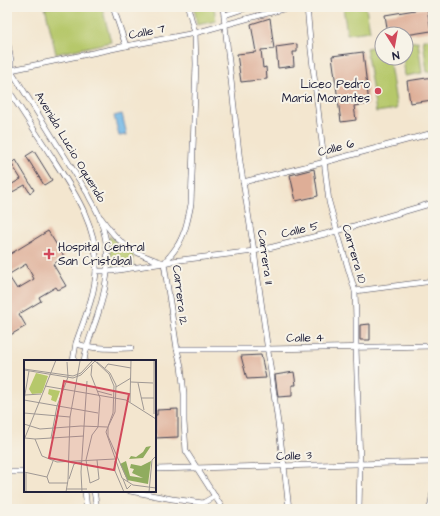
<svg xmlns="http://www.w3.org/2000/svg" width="440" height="516" viewBox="0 0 440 516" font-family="'Architects Daughter',sans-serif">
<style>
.green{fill:#b6c86b;stroke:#6c7553}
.water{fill:#6eb6e6;stroke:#486c90}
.building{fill:#deae97;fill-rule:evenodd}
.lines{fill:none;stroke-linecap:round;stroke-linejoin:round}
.minor-casing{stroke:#413f51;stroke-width:6}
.minor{stroke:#fff;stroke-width:5}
.poi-dot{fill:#d1495b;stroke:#f7f3e8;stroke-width:1.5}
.labels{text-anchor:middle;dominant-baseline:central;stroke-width:4;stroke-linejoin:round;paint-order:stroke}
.street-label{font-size:12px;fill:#22223b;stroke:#f7f3e8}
.poi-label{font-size:12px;fill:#22223b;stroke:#f7f3e8;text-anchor:end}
.inset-road{fill:none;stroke:#9f9894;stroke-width:1}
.view{fill:#d1495b;fill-opacity:0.15;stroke:#d1495b;stroke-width:2}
.inset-edge{fill:none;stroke:#22223b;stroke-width:2}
</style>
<rect width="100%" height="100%" fill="#f7f3e8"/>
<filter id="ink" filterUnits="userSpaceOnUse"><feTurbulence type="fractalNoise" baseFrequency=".025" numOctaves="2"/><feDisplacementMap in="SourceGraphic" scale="8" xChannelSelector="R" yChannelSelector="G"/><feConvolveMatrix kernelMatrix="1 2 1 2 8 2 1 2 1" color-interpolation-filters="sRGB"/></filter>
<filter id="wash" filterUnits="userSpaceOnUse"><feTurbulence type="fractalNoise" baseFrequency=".012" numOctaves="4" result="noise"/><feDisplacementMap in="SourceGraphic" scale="16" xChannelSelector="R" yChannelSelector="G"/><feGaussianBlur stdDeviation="0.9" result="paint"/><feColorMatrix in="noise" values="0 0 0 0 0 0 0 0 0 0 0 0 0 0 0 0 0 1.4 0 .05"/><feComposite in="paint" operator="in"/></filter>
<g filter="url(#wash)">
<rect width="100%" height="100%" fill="#f3e6cf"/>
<g class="green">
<path d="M45,7h57l9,35 -55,12z"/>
<path d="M194,7h20l2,14 -19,4z"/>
<path d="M343,7h23l4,24 -23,3z"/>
<path d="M433,39v32l-6,1 -4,-32z"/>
<path d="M418,41l4,32 -17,3 -2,-18h3v-15z"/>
<path d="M382,45v13h7l8,51 -21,3 -10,-64z"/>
<path d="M109,236l24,18v12l-19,1 -3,-2z"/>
</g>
<path class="water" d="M122,114l5,21 -8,1 -5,-20z"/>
<g id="blocks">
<g class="building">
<path d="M427,8l4,23 -25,4v-1h-18l-3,-19z"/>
<path d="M270,18l4,31 -13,1 2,18 3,-1 1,12 -26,3 -4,-28 19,-2 -5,-28z"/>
<path d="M297,44v8h-4l1,14 -16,2 -2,-21z"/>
<path d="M363,52l6,52 -15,2 2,14 -15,2 -9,-66z"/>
<path d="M433,77v23l-23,3 -3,-22z"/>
<path d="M34,151l18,29 -8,5 -18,-29z"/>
<path d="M16,160l18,30 -4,3 -5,-8 -18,10v-8l14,-8 -10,-16z"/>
<path d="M314,169l4,27 -22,5 -6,-26z"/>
<path d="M48,231l17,27 -12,6 13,22 -8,4 -2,-3 -17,10 2,4 -22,13 7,12 -19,11v-81zM26,264l8,15 -17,10 -9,-14z"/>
<path d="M370,324v16h-10v-15z"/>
<path d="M261,355l5,23 -19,1 -6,-23z"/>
<path d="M294,372l2,13h-4v11l-14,1 -3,-22z"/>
<path d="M178,409v28l-23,1v-23h2v-5z"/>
</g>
</g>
</g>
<g filter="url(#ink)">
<use href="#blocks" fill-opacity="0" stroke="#413f51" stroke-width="1"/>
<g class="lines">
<g class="minor-casing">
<g id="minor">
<path d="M113,7l13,39"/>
<path d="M188,7l7,26 1,31 -5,140c-3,15 -6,31 -15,44 -4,6 -8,10 -12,15l13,86 4,17 3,28v28l2,29 37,58"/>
<path d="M223,7l17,155 14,89 30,215 5,43"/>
<path d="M307,7l4,43 18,152 8,29 18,60 1,28v28l4,117 -1,45"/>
<path d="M225,15l24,-8"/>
<path d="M7,39l4,22v8"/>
<path d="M7,64l81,130c3,7 8,14 11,22 13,34 10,64 -1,98 -5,16 -12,31 -14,47"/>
<path d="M7,73l4,-3 115,-24 69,-13 95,-26"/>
<path d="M7,88c14,21 27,42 41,63 23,36 51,74 48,119 -1,26 -12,49 -20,73 -1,6 -2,12 -3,18"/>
<path d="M243,182l82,-20 108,-29"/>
<path d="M101,218c5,7 10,14 16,20 12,12 28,19 44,24"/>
<path d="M96,271h16l52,-8 8,-2 82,-10 19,-4 64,-16 96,-28"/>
<path d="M355,291l78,-10"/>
<path d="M76,344c18,5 37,5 55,4"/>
<path d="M177,349h90l166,-3"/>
<path d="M155,469l278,-7"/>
<path d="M7,472h18"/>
<path d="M85,491l2,18"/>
<path d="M94,491l3,18"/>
<path d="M130,491l42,8 31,4 12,-7"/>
<path d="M430,509l3,-17"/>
</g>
</g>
<use href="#minor" class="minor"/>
</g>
</g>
<g class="poi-dot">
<circle cx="378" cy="91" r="4"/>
<path d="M47 248h4v4h4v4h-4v4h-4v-4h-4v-4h4z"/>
</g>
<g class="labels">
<g class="street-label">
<text transform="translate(147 32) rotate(-11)">Calle 7</text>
<text transform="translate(70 147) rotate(59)">Avenida Lucio Oquendo</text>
<text transform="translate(336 148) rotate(-15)">Calle 6</text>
<text transform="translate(300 230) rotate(-13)">Calle 5</text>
<text transform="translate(354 254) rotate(74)">Carrera 10</text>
<text transform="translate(265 257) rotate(82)">Carrera 11</text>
<text transform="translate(180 295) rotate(83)">Carrera 12</text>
<text transform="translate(305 338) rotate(-1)">Calle 4</text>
<text transform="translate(294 456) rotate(-2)">Calle 3</text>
</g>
<g class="poi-label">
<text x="370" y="84">Liceo Pedro<tspan x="370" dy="14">María Morantes</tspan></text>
<text x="58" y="247" text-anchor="start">Hospital Central<tspan x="58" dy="14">San Cristóbal</tspan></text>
</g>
</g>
<g transform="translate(24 360)">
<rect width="132" height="132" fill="#f3e6cf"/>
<path d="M12,13l12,3 -6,17 -10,1 -3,-5zM25,29l11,2 -4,11 -5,-2 1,-4 -4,-2z" fill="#b6c86b"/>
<path d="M127,86l-8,12 -14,1 2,-3 5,1 7,-5 3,-5zM102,101l4,15 13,2 -11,-5 2,-4 -4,-1 1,-4 10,2 10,-5 -3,23 -21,-4 -7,-16z" fill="#90ac5f"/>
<path class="inset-road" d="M35,0h31M70,0l15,14 5,12 -1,27 -7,19 16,46 11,7 23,3M130,0v54M131,0l1,59M73,2l13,11 6,12 -1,27 -7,15v9l20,45M68,5l-1,10 9,23 -2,29 -6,8 -6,25 4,23 9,-4 -2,-19M81,8l3,-4 23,4M0,9l49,7 8,-3 12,-13M0,10l49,8 8,-3 14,-14M107,22l22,1M114,23l6,27M21,26l81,14 30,19M92,27l15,-9M73,31l15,4M1,35l16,-1M117,38h13M0,40l74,13M0,40l5,-29M106,42l1,-42M0,53l46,4M0,64l16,5 41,-3 26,1M1,78l10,1 49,-3M27,78l6,-32 11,-29 -1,-15M11,79l7,17 15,6 58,-3M0,80l32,-80M91,101v10l9,21M0,112l23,5M23,117l2,6h19M23,117l6,-16M45,119l5,-15 8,-2M99,119l4,10 4,-4M42,129h21M2,132v-19M42,132l2,-12 2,-63 10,-56M58,132l-1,-20 6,-91M125,132l3,-32 4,-4"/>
<path class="view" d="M40,21l65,13 -15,76 -65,-12z"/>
<rect width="132" height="132" class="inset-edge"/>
</g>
<rect width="440" height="516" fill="none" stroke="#f7f3e8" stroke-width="24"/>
<g transform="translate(394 46) rotate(169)"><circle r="19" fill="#f7f3e8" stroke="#a29fa3"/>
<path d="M0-3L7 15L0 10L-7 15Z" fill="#d1495b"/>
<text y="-6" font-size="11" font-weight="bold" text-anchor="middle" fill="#22223b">N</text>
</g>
</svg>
